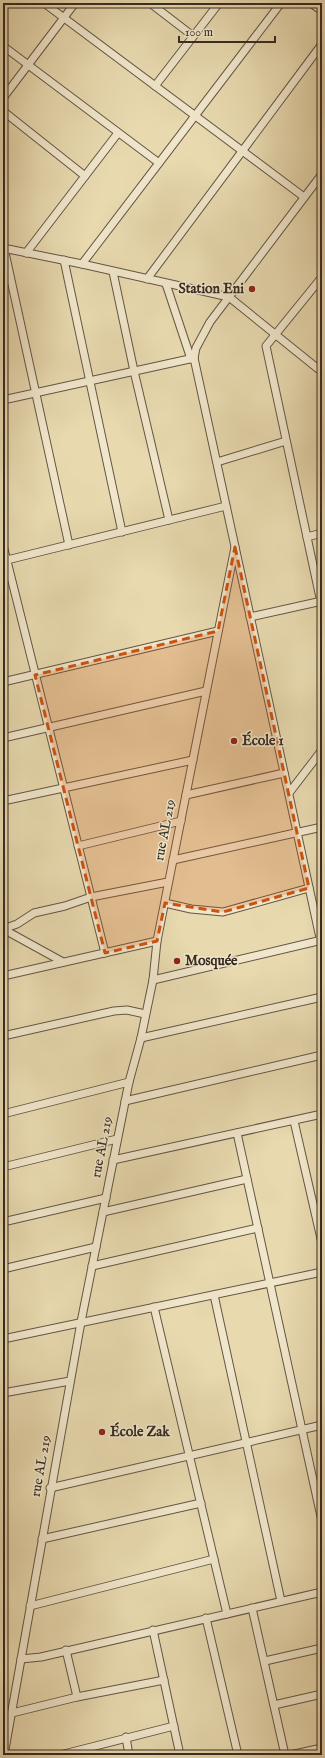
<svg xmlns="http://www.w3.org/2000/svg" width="325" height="1758" viewBox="0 0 325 1758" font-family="'IM FELL English',serif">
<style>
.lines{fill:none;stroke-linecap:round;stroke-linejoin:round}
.street-casing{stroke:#635644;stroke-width:9}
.street{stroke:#f0e6cb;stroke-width:7}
.marked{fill:#cd520f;fill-opacity:0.2;stroke:#cd520f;stroke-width:3;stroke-dasharray:8 5;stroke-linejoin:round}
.poi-dot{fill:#8f2418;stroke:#f0e6cb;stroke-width:1.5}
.labels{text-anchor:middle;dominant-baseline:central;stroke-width:3;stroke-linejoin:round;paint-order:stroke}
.poi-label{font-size:14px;font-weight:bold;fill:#372b21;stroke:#f0e6cb;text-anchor:start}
.street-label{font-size:14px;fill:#372b21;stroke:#f0e6cb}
</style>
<rect width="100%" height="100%" fill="#e8d9af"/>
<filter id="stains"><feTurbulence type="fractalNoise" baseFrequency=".005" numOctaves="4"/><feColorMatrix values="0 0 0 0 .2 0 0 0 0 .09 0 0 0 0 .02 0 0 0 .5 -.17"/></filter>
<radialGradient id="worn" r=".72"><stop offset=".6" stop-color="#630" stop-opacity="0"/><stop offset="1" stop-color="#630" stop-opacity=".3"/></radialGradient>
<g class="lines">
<g class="street-casing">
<g id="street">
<path d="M44,3l260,194"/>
<path d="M150,3l43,33"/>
<path d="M311,3l11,8"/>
<path d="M3,46l156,117"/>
<path d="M155,86l64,-83"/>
<path d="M3,98l72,-95"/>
<path d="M3,111l82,65"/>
<path d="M322,174l-112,148 -14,26 -2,10 128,589"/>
<path d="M3,248l79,16 147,33 93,75"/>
<path d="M4,248l65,297"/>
<path d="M26,253l92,-120"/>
<path d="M64,260l58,272"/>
<path d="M82,264l199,-261"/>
<path d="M113,272l21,99 35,149"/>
<path d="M322,277l-56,69 56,261"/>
<path d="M147,279l175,-235"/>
<path d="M166,284l25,75"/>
<path d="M3,400l191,-42"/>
<path d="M217,462l69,-21"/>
<path d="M307,537l15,-4"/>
<path d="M3,545l102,408"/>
<path d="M3,561l223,-55"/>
<path d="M250,617l72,-16"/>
<path d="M3,682l215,-51"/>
<path d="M3,738l203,-47"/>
<path d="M289,793l33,-43"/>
<path d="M186,795l98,-22"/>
<path d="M3,801l190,-41"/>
<path d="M78,846l103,-25"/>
<path d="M173,860l149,-33"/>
<path d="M165,903l26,6 32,3 86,-24"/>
<path d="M3,929l14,-5 17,-11 31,-7 26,-9 77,-15"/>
<path d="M3,929l60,33"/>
<path d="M3,976l154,-35"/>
<path d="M153,980l169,-40"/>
<path d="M3,1036l111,-25 13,-1 18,4"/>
<path d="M141,1038l181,-41"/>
<path d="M125,1101l197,-46"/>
<path d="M3,1114l126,-32"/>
<path d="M294,1121l28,122"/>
<path d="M237,1133l85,388"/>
<path d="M113,1160l209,-46"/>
<path d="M3,1167l114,-28"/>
<path d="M103,1212l144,-33"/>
<path d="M3,1222l103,-24"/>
<path d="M92,1266l166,-38"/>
<path d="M3,1269l93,-22"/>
<path d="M214,1295l67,306"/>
<path d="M154,1307l73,307"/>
<path d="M3,1339l319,-67"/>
<path d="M3,1393l67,-12"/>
<path d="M50,1488l272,-63"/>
<path d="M42,1539l159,-36"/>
<path d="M30,1606l184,-47"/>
<path d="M252,1608l33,147"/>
<path d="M206,1618l32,137"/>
<path d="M153,1630l27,125"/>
<path d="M66,1650l11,47"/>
<path d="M21,1659l20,-2 281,-65"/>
<path d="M265,1661l57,-13"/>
<path d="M274,1705l48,-11"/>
<path d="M12,1713l65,-16 87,-17"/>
<path d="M126,1737l3,18"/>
<path d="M4,1755l77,-433 48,-240 12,-44 12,-58 4,-39 78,-394"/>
<path d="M60,1755l114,-29"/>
<path d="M290,1755l32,-7"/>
</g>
</g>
<use href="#street" class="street"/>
</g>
<path class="marked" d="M235,547l74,341 -86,24 -58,-9 -8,38 -52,12 -70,-278 183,-44z"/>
<g class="poi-dot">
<circle cx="252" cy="289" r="4"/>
<circle cx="234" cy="741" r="4"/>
<circle cx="177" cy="961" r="4"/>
<circle cx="102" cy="1432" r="4"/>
</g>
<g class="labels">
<g class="poi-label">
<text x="244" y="289" text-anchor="end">Station Eni</text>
<text x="242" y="741">École 1</text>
<text x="185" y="961">Mosquée</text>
<text x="110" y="1432">École Zak</text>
</g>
<g class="street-label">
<text transform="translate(165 830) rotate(-79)">rue AL 219</text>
<text transform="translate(102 1147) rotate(-79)">rue AL 219</text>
<text transform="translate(41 1466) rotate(-80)">rue AL 219</text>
</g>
</g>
<rect width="325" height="1758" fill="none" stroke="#e8d9af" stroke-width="16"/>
<rect x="4" y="4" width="317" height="1750" fill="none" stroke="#372b21" stroke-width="2"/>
<rect x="8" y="8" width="309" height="1742" fill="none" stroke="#372b21"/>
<path d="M179 36v6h96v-6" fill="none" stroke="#372b21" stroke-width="2"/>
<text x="185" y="36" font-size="12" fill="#372b21" stroke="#f0e6cb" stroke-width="3" paint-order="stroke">100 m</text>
<rect width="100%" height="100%" filter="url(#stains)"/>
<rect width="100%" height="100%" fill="url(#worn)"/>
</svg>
